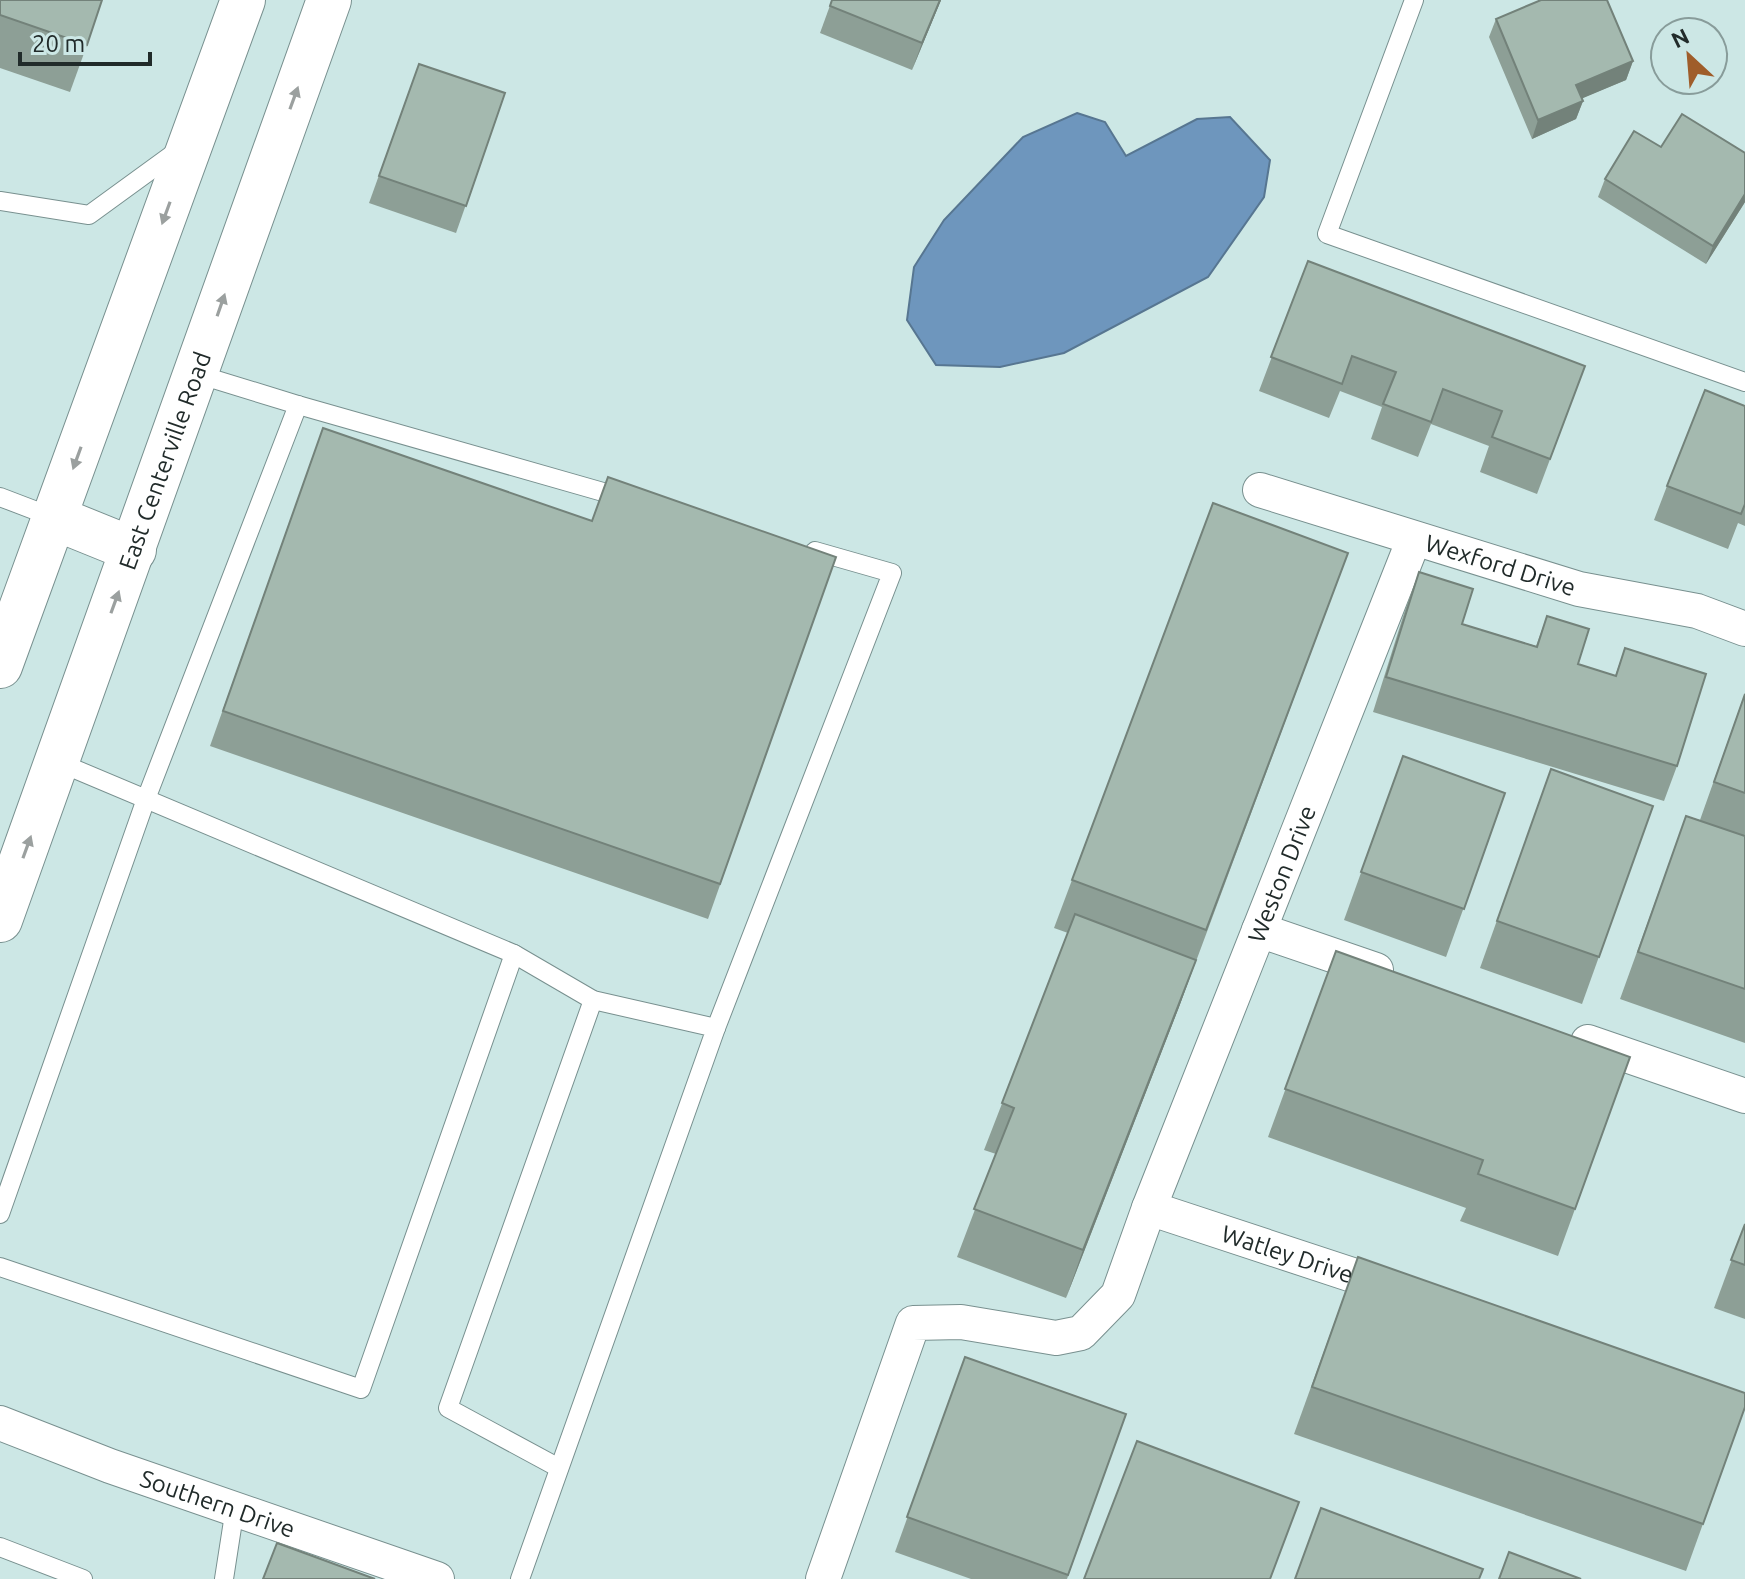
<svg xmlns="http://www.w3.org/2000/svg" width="1745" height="1579" viewBox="0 0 1745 1579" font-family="Ubuntu,sans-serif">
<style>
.water{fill:#6e96bd;stroke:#577691;stroke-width:2}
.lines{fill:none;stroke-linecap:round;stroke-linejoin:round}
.service-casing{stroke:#78908f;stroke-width:20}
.minor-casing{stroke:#78908f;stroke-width:36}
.secondary-casing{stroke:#78908f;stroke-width:46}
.service{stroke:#fff;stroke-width:18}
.minor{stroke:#fff;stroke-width:34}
.secondary{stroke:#fff;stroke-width:44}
.wall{fill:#8d9f96}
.shaded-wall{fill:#73827a}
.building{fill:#a4b9af;stroke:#73827a;stroke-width:2}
.oneway{fill:#9ba09f}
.labels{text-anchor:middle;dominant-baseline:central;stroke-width:6;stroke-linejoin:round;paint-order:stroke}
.street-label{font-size:24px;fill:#212b2a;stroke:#cce7e5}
</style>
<rect width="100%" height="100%" fill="#cce7e5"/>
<path class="water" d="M1077,113l28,9 21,34 71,-37 33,-2 40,43 -6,37 -56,80 -144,76 -64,14 -64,-2 -29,-45 7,-53 30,-47 79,-83z"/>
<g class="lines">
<g class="service-casing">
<g id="service">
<path d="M1414,0l-87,234 418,148"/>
<path d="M0,201l89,14 88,-64"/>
<path d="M197,374l101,31 326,93"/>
<path d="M0,497l55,21"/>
<path d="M514,954l79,46 123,28 -196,551"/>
<path d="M716,1028l176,-455 -77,-22"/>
<path d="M0,1214l146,-415 152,-394"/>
<path d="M0,1267l361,122 153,-435 -456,-192"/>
<path d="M559,1468l-111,-60 145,-408"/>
<path d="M0,1547l83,32"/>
<path d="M224,1579l11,-71"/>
</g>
</g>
<g class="minor-casing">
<g id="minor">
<path id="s1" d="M1260,490l319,99 118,22 48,18"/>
<path d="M1259,930l117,40"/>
<path d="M1588,1042l157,54"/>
<path id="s2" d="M1149,1208l246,81"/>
<path id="s3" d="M0,1423l110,43 327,113"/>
<path id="s4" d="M823,1579l90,-256 48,-1 95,16 25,-5 37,-38 31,-87 265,-669"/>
</g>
</g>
<g class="secondary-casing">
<g id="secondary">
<path d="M55,518l79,32"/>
<path d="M0,666l243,-666"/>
<path id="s5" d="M0,920l329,-920"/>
</g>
</g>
<use href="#service" class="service"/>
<use href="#minor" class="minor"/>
<use href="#secondary" class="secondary"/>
</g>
<g class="wall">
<path d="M0,0l87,45 -17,47 -70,-24z"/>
<path d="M832,0h109l-29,70 -92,-37z"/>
<path d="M1496,19l137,42 -7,19 -44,18 1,3 -7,18 -44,20 -43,-102z"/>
<path d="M419,64l86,29 -49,140 -87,-30z"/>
<path d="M1605,179l140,23 -39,62 -108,-67z"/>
<path d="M1308,261l277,105 -48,128 -57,-22 9,-26 -58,-22 -13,33 -47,-18 11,-32 -42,-16 -11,27 -70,-27z"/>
<path d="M1745,406v120l-7,-3 -10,26 -74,-29 13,-34z"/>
<path d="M323,428l269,93 244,36 -128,362 -498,-173z"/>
<path d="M1348,553l-169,454 -113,291 -109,-41 39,-103 -12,-4 84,-217 -14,-5 18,-48z"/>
<path d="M1419,572l43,52 74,22 11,-30 31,48 37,12 10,-28 52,118 -13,35 -291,-89 33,-105z"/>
<path d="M1745,693v350l-125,-44 66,-183 14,4z"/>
<path d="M1403,756l102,37 -59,164 -102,-37z"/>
<path d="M1551,769l102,37 -71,198 -102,-36z"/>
<path d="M1336,951l294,106 -72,199 -98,-35 6,-13 -198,-71z"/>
<path d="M1745,1224v95l-31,-11z"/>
<path d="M1358,1257l387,150 -59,164 -392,-137z"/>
<path d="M965,1357l161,57 -59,165h-96l-76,-27z"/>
</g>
<g class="shaded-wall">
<path d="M940,0h1l-29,70 10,-27z"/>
<path d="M1633,61l-7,19 -57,24 7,-19z"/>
<path d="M1583,101l-7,18 -44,20 6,-19z"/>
<path d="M1745,194v8l-39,62 7,-18z"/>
<path d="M1196,960l-17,47 -113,291 17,-48z"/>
</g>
<g class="building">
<path d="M0,0h102l-15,45 -87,-30z"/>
<path d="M832,0h108l-18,43 -92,-37z"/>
<path d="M1541,0h66l26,61 -57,24 7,16 -45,19 -42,-101z"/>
<path d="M419,64l86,29 -39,113 -87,-30z"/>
<path d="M1682,114l63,39v41l-32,52 -108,-67 29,-48 27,16z"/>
<path d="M1308,261l277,105 -35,93 -58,-22 10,-26 -59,-22 -12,33 -48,-18 13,-32 -44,-16 -10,28 -71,-27z"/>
<path d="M1705,390l40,16v98l-4,10 -74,-28z"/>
<path d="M323,428l269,93 16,-44 228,80 -116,327 -497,-173z"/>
<path d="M1213,503l135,50 -142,377 -134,-50z"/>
<path d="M1419,572l54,17 -11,35 75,23 10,-31 42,13 -11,35 38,12 9,-28 81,26 -29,92 -291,-89z"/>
<path d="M1745,694v99l-31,-11z"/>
<path d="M1403,756l102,37 -41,116 -103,-37z"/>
<path d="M1551,769l102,37 -54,151 -102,-36z"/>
<path d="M1686,816l59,20v153l-107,-37z"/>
<path d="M1075,914l121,46 -113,290 -109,-41 40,-101 -12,-5z"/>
<path d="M1336,951l294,106 -55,152 -97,-35 5,-14 -198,-71z"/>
<path d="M1745,1224v41l-14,-5z"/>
<path d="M1358,1257l387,136v14l-42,117 -391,-137z"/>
<path d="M965,1357l161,57 -58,161 -161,-58z"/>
<path d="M1137,1441l162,61 -29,77h-186z"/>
<path d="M1321,1508l162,61 -4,10h-184z"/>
<path d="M277,1543l98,36h-112z"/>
<path d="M1509,1552l72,27h-82z"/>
</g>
<defs><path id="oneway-solid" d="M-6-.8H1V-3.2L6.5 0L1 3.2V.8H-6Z" transform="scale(2)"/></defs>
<g class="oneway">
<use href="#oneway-solid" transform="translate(294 98) rotate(-70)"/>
<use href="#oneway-solid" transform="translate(166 213) rotate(110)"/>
<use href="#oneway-solid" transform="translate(221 305) rotate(-71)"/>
<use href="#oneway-solid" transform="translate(77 458) rotate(110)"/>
<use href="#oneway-solid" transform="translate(115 602) rotate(-70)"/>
<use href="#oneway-solid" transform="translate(27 847) rotate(-70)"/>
</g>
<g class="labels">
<g class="street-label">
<text stroke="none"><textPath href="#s5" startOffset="488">East Centerville Road</textPath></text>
<text stroke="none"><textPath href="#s1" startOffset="252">Wexford Drive</textPath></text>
<text stroke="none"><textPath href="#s4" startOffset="946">Weston Drive</textPath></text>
<text stroke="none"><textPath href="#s2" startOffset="146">Watley Drive</textPath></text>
<text stroke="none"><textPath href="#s3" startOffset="232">Southern Drive</textPath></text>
</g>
</g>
<g transform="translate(1689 56) rotate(334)"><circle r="38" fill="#cce7e5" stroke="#889c9a" stroke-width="2"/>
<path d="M0-6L14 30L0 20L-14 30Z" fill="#9f5d2a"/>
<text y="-12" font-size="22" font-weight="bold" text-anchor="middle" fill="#212b2a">N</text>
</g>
<path d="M20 52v12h130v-12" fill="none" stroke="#212b2a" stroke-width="4"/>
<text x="32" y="52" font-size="24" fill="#212b2a" stroke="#cce7e5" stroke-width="6" paint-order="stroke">20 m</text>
</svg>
